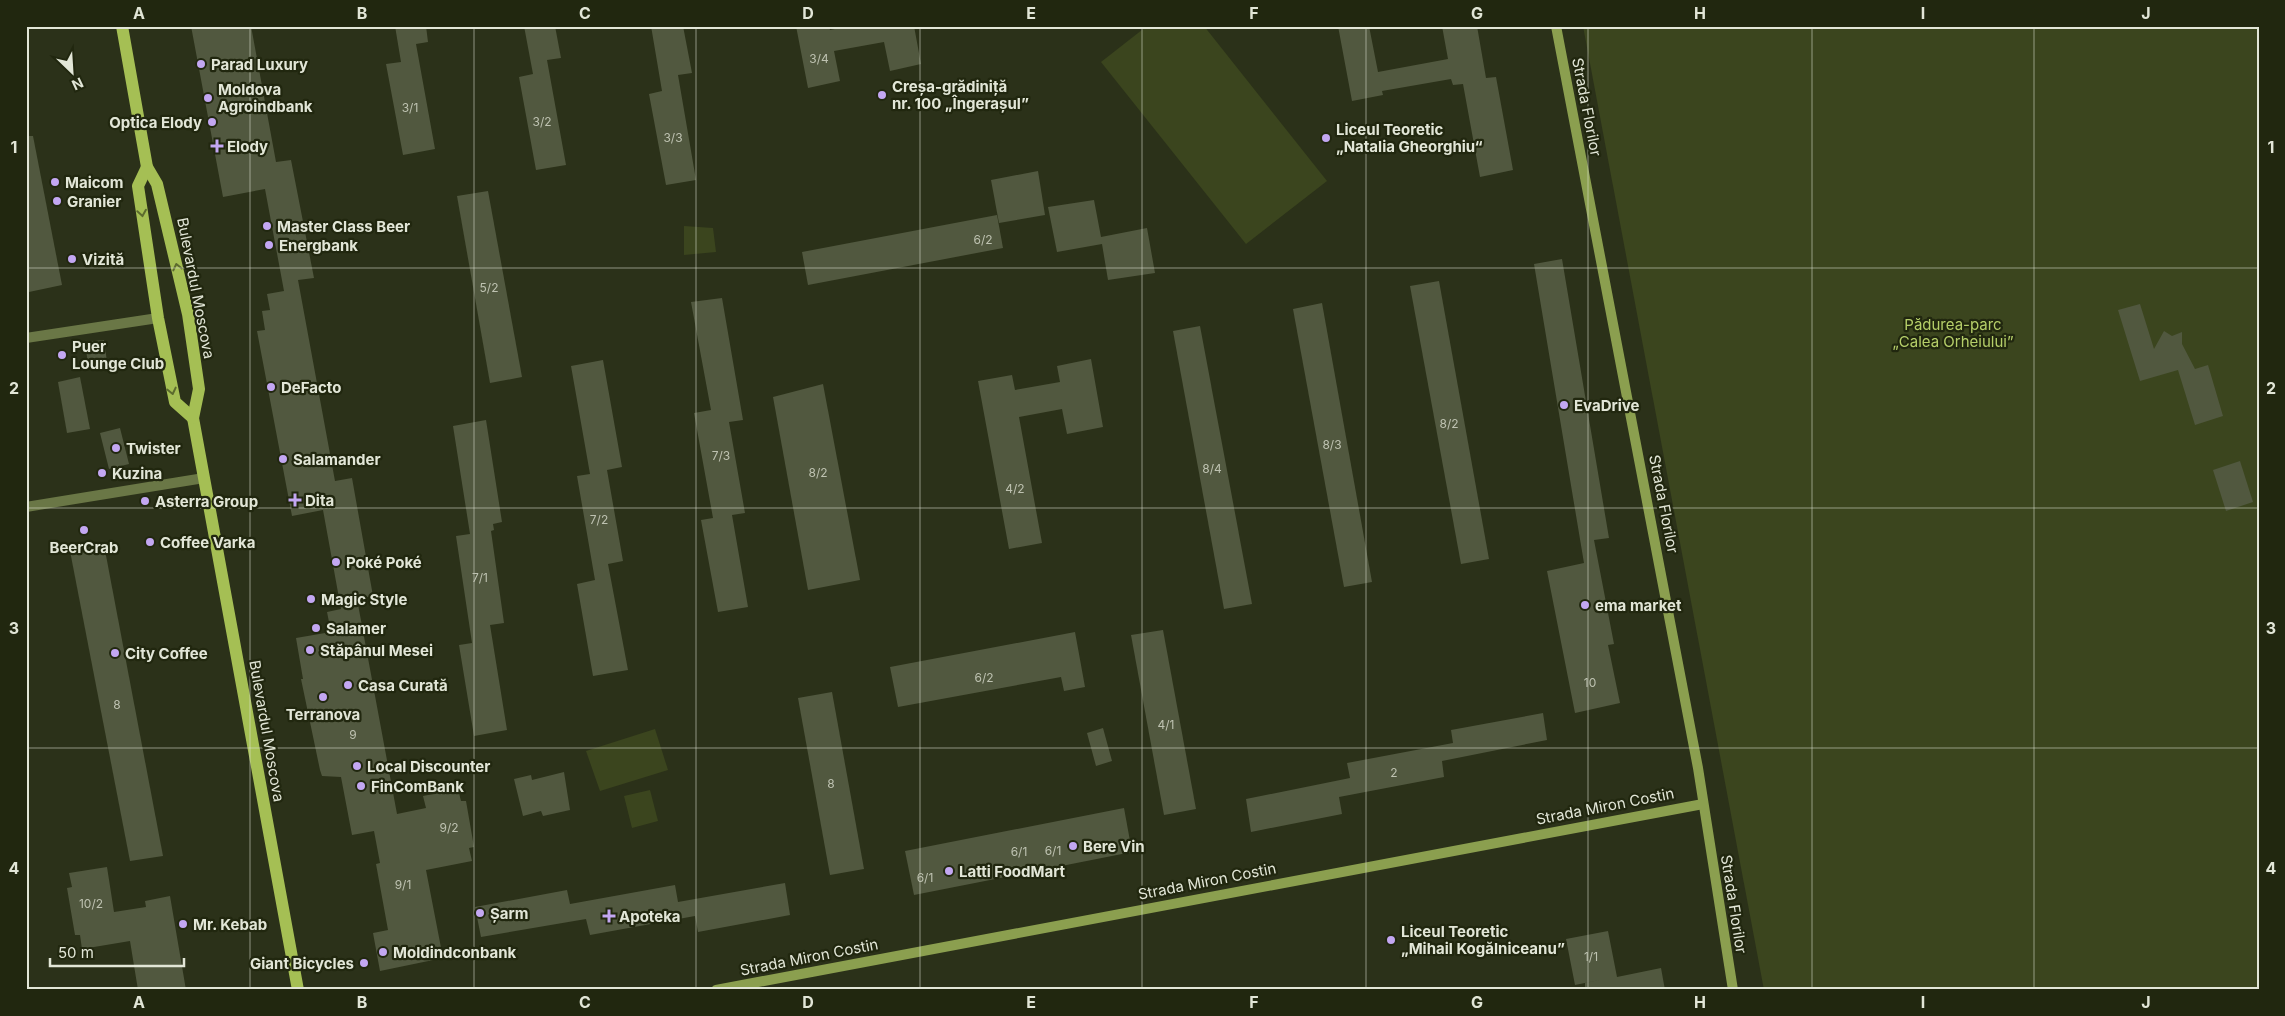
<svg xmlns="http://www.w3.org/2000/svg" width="2285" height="1016" viewBox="0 0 2285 1016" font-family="Inter,sans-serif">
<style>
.green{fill:#3b451e}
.building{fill:#51583f}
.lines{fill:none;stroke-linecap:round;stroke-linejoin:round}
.street{stroke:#6a7746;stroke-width:10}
.secondary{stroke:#8b9f4f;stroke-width:10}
.primary{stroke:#a5bf54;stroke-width:12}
.oneway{stroke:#5c6b2e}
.grid{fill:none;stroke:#e2e6d7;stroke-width:1;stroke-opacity:0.55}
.poi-dot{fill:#c3a7f2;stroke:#21270f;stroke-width:2}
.labels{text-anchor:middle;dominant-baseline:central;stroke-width:4.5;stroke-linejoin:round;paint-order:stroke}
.number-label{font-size:12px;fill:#bec2b1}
.poi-label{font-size:15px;font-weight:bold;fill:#e2e6d7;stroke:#21270f;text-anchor:start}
.street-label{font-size:15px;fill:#e2e6d7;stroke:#21270f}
.park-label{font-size:15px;fill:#b5ce69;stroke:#21270f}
.neatline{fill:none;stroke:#e2e6d7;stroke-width:2}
.grid-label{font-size:16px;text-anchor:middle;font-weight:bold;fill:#e2e6d7}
</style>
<rect width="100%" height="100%" fill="#2b3119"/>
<g class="green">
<path d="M1147,26h57l123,155 -81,63 -145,-182z"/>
<path d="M1583,26h676v964h-495z"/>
<path d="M684,226l29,2 3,24 -32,3z"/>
<path d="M655,729l13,41 -68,21 -14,-40z"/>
<path d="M650,790l8,31 -26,7 -8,-32z"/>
</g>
<g class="building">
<path d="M191,26h60l25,136 15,-2 23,118 -16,2 37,201 17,-3 21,118 -16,3 40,215 29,-6 -3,-12 35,-7 3,12h5l8,46 -5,1 3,13 -46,9 17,88 -63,13 -7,-38 15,-3 -12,-66 4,-1 -6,-32 -22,4 -11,-58 -19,-1 -2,-6 -19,-91h2l-7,-41 35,-6 -4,-20 14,-3 -18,-99 -31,6 -35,-185 8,-1 -3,-19 8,-1 -3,-16 17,-3 -19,-102 -42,8z"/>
<path d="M395,26h31l2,16 -12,2 19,105 -32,6 -17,-91 15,-2z"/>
<path d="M524,26h31l6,32 -14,2 19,105 -30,5 -17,-93 14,-3z"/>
<path d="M651,26h32l9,47 -14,2 18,105 -30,5 -17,-91 13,-3z"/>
<path d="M796,26h33l1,4 19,-4h65l7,38 -31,7 -6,-29 -50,9 6,30 -32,7z"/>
<path d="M1338,26h31l9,46 70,-13 -6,-33h35l9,52 10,-1 17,93 -33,7 -17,-93 -10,1 -2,-6 -69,12 1,4 -31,6z"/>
<path d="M26,136h7l29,149 -33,7 -3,-14z"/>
<path d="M1038,171l7,44 -46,8 -8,-43z"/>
<path d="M488,191l34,186 -32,6 -33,-187z"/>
<path d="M1094,200l7,37 46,-9 8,45 -47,7 -6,-36 -45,8 -9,-45z"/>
<path d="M997,215l6,33 -195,37 -6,-33z"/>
<path d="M1562,259l47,279 -15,2 20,104 -6,1 12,58 -45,10 -28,-142 37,-8 -50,-299z"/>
<path d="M1439,281l50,278 -28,5 -51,-278z"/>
<path d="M722,298l21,122 -14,2 16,91 -13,2 16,92 -30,5 -17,-92 12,-2 -19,-105 17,-3 -20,-108z"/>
<path d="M1322,303l50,279 -28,5 -51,-278z"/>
<path d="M2140,304l14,45 10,-18 8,5 10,-4v12l13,25 13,-4 15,51 -28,9 -17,-55 -38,11 -22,-71z"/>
<path d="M1200,326l52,278 -28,5 -51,-278z"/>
<path d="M104,340l3,22 -19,2 -3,-22z"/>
<path d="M1091,359l12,68 -36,7 -5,-25 -43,8 23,126 -33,6 -31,-168 34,-6 3,15 45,-8 -3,-16z"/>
<path d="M603,360l19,107 -15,3 16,91 -15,3 20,106 -35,6 -16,-92 18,-4 -18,-104 13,-2 -19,-108z"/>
<path d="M80,377l10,52 -23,4 -9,-51z"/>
<path d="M823,384l37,196 -52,10 -35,-193z"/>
<path d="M486,420l16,102 -9,2 1,6 -3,1 13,92 -14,2 17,105 -33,6 -15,-91 13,-2 -16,-107 14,-2 -17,-108z"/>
<path d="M120,428l9,36 -20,5 -9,-36z"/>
<path d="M2240,461l13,41 -27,9 -13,-41z"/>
<path d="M104,545l59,311 -33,5 -60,-310z"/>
<path d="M1163,630l33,179 -32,6 -33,-180z"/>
<path d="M1075,632l10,55 -21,4 -3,-14 -163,30 -8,-40z"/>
<path d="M832,692l32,177 -34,6 -32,-177z"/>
<path d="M1543,713l4,27 -105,21 2,16 -105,20 3,17 -91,18 -5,-33 104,-21 -3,-15 106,-20 -2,-13z"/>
<path d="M1103,728l9,33 -16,5 -9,-33z"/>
<path d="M564,772l6,38 -27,6 -2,-5 -18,5 -9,-37 17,-4 1,5z"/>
<path d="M1124,808l8,44 -218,43 -9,-44z"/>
<path d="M107,867l7,45 32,-5 -1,-6 25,-5 16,94h-48l-8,-49 -48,8 -2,-14h-5l-8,-47 5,-1 -3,-14z"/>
<path d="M785,883l5,32 -92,17 -3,-16 -105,19 -4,-16 -105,18 -6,-30 92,-17 3,14 105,-19 3,17z"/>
<path d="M1608,931l9,46 44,-9 4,22h-80v-7l29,-6 -39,8 -9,-46z"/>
</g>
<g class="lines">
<g class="street">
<path d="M26,338l132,-20"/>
<path d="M26,507l178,-29"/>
</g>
<g class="secondary">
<path d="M1556,26l142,742 35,222"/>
<path d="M716,990l987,-186"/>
</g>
<g class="primary">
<path d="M122,26l25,141 10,17 31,130 11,75 -6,29 105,572"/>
<path d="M147,167l-9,19 20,132 17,84 18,16"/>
</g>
</g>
<defs><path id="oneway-chevron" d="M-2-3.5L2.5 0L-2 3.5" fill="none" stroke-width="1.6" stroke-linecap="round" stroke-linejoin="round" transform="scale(1.25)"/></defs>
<g class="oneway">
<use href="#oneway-chevron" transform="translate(142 213) rotate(81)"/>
<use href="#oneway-chevron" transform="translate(177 267) rotate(-103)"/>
<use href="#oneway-chevron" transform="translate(172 391) rotate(77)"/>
</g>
<path class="grid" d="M250,26v964M474,26v964M696,26v964M920,26v964M1142,26v964M1366,26v964M1588,26v964M1812,26v964M2034,26v964M26,268h2233M26,508h2233M26,748h2233"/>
<g class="poi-dot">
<circle cx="201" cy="64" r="5"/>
<circle cx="882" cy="95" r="5"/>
<circle cx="208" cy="98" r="5"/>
<circle cx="212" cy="122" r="5"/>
<circle cx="1326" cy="138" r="5"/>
<path d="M214.5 138.5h5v5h5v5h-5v5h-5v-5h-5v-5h5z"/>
<circle cx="55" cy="182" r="5"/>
<circle cx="57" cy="201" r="5"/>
<circle cx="267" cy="226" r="5"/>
<circle cx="269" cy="245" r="5"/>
<circle cx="72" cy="259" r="5"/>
<circle cx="62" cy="355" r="5"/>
<circle cx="271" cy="387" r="5"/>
<circle cx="1564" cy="405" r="5"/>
<circle cx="116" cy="448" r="5"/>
<circle cx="283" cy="459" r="5"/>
<circle cx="102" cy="473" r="5"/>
<path d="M292.5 492.5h5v5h5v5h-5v5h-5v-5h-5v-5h5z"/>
<circle cx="145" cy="501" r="5"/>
<circle cx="84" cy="530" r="5"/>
<circle cx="150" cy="542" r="5"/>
<circle cx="336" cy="562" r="5"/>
<circle cx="311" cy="599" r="5"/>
<circle cx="1585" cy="605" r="5"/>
<circle cx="316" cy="628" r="5"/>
<circle cx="310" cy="650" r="5"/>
<circle cx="115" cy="653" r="5"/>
<circle cx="348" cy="685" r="5"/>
<circle cx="323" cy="697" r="5"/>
<circle cx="357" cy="766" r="5"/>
<circle cx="361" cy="786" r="5"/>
<circle cx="1073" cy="846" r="5"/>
<circle cx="949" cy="871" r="5"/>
<circle cx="480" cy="913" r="5"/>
<path d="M606.5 908.5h5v5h5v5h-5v5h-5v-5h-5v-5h5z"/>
<circle cx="183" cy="924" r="5"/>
<circle cx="1391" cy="940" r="5"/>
<circle cx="383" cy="952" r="5"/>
<circle cx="364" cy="963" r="5"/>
</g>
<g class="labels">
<g class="number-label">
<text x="819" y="58">3/4</text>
<text x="410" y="107">3/1</text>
<text x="542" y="121">3/2</text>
<text x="673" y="137">3/3</text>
<text x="983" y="239">6/2</text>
<text x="489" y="287">5/2</text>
<text x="1449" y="423">8/2</text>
<text x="1332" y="444">8/3</text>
<text x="721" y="455">7/3</text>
<text x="1212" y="468">8/4</text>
<text x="818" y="472">8/2</text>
<text x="1015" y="488">4/2</text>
<text x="599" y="519">7/2</text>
<text x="480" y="577">7/1</text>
<text x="984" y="677">6/2</text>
<text x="1590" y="682">10</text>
<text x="117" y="704">8</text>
<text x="1166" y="724">4/1</text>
<text x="353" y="734">9</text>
<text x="1394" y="772">2</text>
<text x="831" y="783">8</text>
<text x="449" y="827">9/2</text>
<text x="1053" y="850">6/1</text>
<text x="1019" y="851">6/1</text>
<text x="925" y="877">6/1</text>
<text x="403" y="884">9/1</text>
<text x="91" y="903">10/2</text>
<text x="1591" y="956">1/1</text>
</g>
<g class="poi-label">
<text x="211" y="64">Parad Luxury</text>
<text x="892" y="86">Creșa-grădiniță<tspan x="892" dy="17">nr. 100 „Îngerașul”</tspan></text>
<text x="218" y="89">Moldova<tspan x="218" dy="17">Agroindbank</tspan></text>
<text x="202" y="122" text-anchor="end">Optica Elody</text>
<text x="1336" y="129">Liceul Teoretic<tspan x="1336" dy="17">„Natalia Gheorghiu“</tspan></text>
<text x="227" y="146">Elody</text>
<text x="65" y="182">Maicom</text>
<text x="67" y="201">Granier</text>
<text x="277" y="226">Master Class Beer</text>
<text x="279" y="245">Energbank</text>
<text x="82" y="259">Vizită</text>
<text x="72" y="346">Puer<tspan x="72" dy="17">Lounge Club</tspan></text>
<text x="281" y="387">DeFacto</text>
<text x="1574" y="405">EvaDrive</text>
<text x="126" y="448">Twister</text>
<text x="293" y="459">Salamander</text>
<text x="112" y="473">Kuzina</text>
<text x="305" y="500">Dita</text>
<text x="155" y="501">Asterra Group</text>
<text x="160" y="542">Coffee Varka</text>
<text x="84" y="547" text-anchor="middle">BeerCrab</text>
<text x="346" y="562">Poké Poké</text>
<text x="321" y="599">Magic Style</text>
<text x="1595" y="605">ema market</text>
<text x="326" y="628">Salamer</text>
<text x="320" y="650">Stăpânul Mesei</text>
<text x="125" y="653">City Coffee</text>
<text x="358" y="685">Casa Curată</text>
<text x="323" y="714" text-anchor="middle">Terranova</text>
<text x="367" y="766">Local Discounter</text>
<text x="371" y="786">FinComBank</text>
<text x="1083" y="846">Bere Vin</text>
<text x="959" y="871">Latti FoodMart</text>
<text x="490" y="913">Șarm</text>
<text x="619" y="916">Apoteka</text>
<text x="193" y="924">Mr. Kebab</text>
<text x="1401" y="931">Liceul Teoretic<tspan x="1401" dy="17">„Mihail Kogălniceanu”</tspan></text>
<text x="393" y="952">Moldindconbank</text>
<text x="354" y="963" text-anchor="end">Giant Bicycles</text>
</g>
<g class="street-label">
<text transform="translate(1587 107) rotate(79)">Strada Florilor</text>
<text transform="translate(196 288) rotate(79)">Bulevardul Moscova</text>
<text transform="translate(1664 504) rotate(79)">Strada Florilor</text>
<text transform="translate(267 731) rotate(80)">Bulevardul Moscova</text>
<text transform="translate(1605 806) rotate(-11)">Strada Miron Costin</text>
<text transform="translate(1207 881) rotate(-11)">Strada Miron Costin</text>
<text transform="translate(1734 904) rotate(81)">Strada Florilor</text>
<text transform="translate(809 957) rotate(-11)">Strada Miron Costin</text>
</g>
<g class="park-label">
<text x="1953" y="324">Pădurea-parc<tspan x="1953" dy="17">„Calea Orheiului”</tspan></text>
</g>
</g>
<rect width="2285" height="1016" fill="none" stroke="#21270f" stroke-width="55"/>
<g transform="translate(72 72) rotate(155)" stroke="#21270f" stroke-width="4" paint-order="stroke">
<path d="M0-4L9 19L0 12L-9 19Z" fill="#e2e6d7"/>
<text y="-8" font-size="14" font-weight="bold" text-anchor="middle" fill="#e2e6d7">N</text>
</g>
<path d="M50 958v8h134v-8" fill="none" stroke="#e2e6d7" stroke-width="2.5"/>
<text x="58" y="958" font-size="15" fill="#e2e6d7" stroke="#21270f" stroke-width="4" paint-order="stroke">50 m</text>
<rect x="28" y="28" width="2230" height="960" class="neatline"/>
<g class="grid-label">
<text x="139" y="19">A</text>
<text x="362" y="19">B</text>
<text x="585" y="19">C</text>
<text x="808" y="19">D</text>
<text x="1031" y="19">E</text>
<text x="1254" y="19">F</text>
<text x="1477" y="19">G</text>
<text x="1700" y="19">H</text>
<text x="1923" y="19">I</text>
<text x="2146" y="19">J</text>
<text x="14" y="153">1</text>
<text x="2271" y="153">1</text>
<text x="14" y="394">2</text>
<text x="2271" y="394">2</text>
<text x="14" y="634">3</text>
<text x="2271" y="634">3</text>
<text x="14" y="874">4</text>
<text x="2271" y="874">4</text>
<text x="139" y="1008">A</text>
<text x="362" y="1008">B</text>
<text x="585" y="1008">C</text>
<text x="808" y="1008">D</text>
<text x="1031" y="1008">E</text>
<text x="1254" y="1008">F</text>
<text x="1477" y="1008">G</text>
<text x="1700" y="1008">H</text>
<text x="1923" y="1008">I</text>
<text x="2146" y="1008">J</text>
</g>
</svg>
